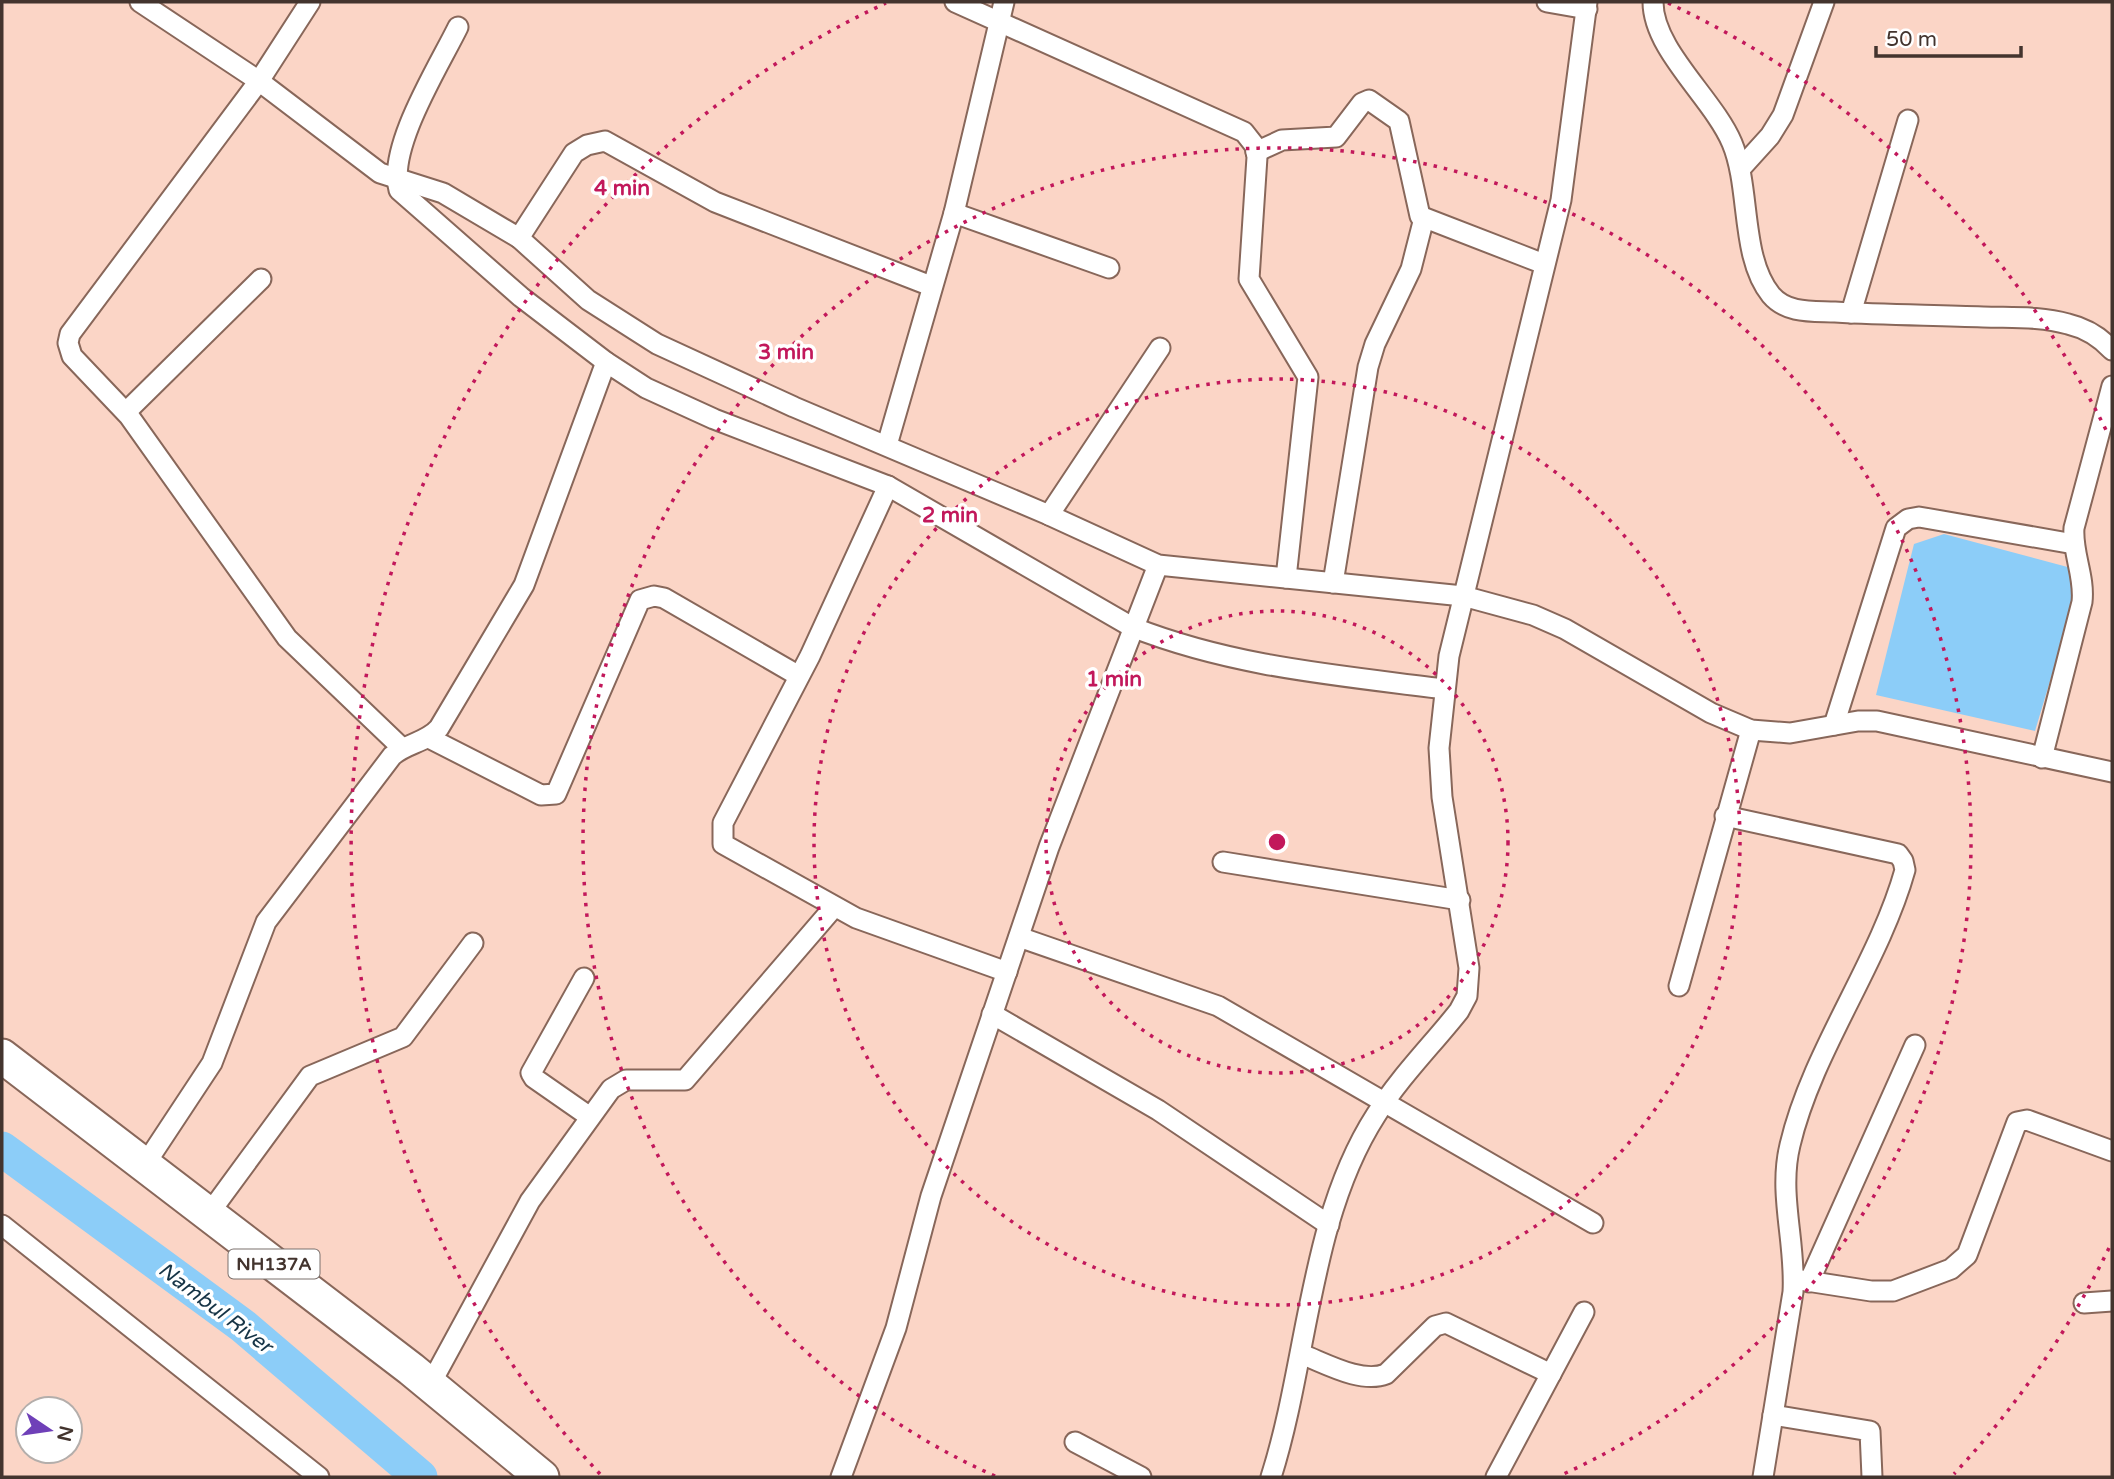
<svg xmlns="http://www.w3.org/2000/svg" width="2114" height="1479" viewBox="0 0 2114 1479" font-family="'Varela Round',sans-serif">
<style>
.water{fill:#8ccdf8}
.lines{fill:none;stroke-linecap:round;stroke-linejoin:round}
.river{stroke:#8ccdf8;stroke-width:35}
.street-casing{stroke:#88675a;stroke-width:23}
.highway-casing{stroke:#88675a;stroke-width:37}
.street{stroke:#fff;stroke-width:19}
.highway{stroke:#fff;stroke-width:33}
.ring{fill:none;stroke:#c2185b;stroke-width:3.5;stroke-dasharray:3.5 7}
.labels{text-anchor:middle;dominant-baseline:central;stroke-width:7;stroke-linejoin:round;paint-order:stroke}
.shield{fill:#fff;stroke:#7b716d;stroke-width:2}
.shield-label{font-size:18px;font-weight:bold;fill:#43342e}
.water-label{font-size:21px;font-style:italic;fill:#163446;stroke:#fff}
.centre{fill:#c2185b;stroke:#fff;stroke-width:3.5}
.ring-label{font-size:21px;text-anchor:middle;font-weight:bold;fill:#c2185b;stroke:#fff;stroke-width:7;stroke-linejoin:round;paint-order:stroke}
</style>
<rect width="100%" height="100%" fill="#fbd5c6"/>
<path class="water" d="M1944,534l131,35 6,9 -46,153 -159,-36 38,-151z"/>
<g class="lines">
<path class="river" d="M2,1149l241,177 177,151"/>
<g class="street-casing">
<g id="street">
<path d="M140,2l119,79 121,92 63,20 76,45 69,62 69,44 137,63 255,108 109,50 305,31 70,19 32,14 146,84 40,17 39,3 68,-12h19l235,51"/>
<path d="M310,2l-51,79 -189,253 -2,9 4,13 57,60 158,222 115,110"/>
<path d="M955,2l289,130 11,14 2,11 -8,122 59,98 -22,201"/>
<path d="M1547,2l40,7"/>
<path d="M1653,2c0,48 60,96 79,141 19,45 8,114 39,152 16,19 42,16 64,17 50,3 99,3 148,5 29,1 57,-1 85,7 17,4 32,13 44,26"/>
<path d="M458,27c-19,39 -71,121 -59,163l122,107 85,65 40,26 68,31 174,67 244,141c102,40 204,48 312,62"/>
<path d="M1256,152l26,-12 54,-3 26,-34 7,-3 30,21 21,95 124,48"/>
<path d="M1741,168l29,-32 13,-21 41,-113"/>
<path d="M954,213l155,55"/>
<path d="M519,238l55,-85 13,-8 18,-4 110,61 216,84"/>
<path d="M1851,313l57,-193"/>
<path d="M126,412l135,-133"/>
<path d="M887,445l67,-232 50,-211"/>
<path d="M888,486l-78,170 -87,167v21l133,74 151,54"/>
<path d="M1049,515l111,-167"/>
<path d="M1333,583l35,-216 7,-23 36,-75 13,-51"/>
<path d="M1834,725l62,-197 12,-9 11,-2 155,27"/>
<path d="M429,738l112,57 15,-1 84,-194 14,-4 10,2 135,78"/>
<path d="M2042,758l40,-156c3,-26 -10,-49 -8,-74l38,-142"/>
<path d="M1725,816l173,38 5,7 2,9c-26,93 -93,181 -115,275 -12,49 6,97 3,147l-30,185"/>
<path d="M1223,862l237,38"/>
<path d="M1019,937l199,69 375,217"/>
<path d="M584,978l-53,95 3,5 56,39"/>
<path d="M1679,986l72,-256"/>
<path d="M992,1014l166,96 171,115"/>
<path d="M144,1166l68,-103 54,-141 126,-166c14,-13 34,-13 47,-28l85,-143 82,-223"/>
<path d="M208,1215l102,-139 93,-39 70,-94"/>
<path d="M2,1225l317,252"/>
<path d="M1794,1279l77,12h22l58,-22 16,-14 50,-133 10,-2 85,31"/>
<path d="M1809,1282l106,-237"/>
<path d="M2084,1303l28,-2"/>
<path d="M1301,1354c24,9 60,30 85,20l49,-48 11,-3 105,51"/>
<path d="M430,1385l100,-184 81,-112 15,-9h59l149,-173"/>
<path d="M1773,1415l97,16 2,46"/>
<path d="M1075,1442l66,35"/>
<path d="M841,1477l55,-149 35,-132 118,-349 109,-282"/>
<path d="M1271,1477c37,-116 38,-258 105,-362 23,-37 56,-70 83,-104l8,-15 2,-28 -27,-171 -3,-49 10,-92 112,-456 26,-198"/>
<path d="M1496,1477l88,-165"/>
</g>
</g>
<g class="highway-casing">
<path id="highway" d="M2,1056l409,313 131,108"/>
</g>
<use href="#street" class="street"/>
<use href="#highway" class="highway"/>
</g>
<g class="ring">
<circle cx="1277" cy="842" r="231"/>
<circle cx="1277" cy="842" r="463"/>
<path d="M995 1476A694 694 0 1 1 1559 1476"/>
<path d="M2109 1248A926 926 0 0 1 1954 1474M600 1474A926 926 0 0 1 886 3M1668 3A926 926 0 0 1 2109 436"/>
</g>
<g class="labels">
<rect class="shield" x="228.5" y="1249.5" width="91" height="29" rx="5"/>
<g class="shield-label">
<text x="274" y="1264">NH137A</text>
</g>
<g class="water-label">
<text transform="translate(215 1308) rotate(37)">Nambul River</text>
</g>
</g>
<circle cx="1277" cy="842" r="10" class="centre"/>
<g class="ring-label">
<text x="622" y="195">4 min</text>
<text x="786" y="359">3 min</text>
<text x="950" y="522">2 min</text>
<text x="1114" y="686">1 min</text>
</g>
<rect width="2114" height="1479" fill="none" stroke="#43342e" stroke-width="7"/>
<g transform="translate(49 1430) rotate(103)"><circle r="33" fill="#ffffff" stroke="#b4aeab" stroke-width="2"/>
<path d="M0-5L12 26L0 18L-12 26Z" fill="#6f40b8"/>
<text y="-10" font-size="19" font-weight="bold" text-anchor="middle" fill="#43342e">N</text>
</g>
<path d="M1876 46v10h145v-10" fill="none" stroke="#43342e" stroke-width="3.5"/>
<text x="1886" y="46" font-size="21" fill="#43342e" stroke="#ffffff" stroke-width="5" paint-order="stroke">50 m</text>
</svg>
